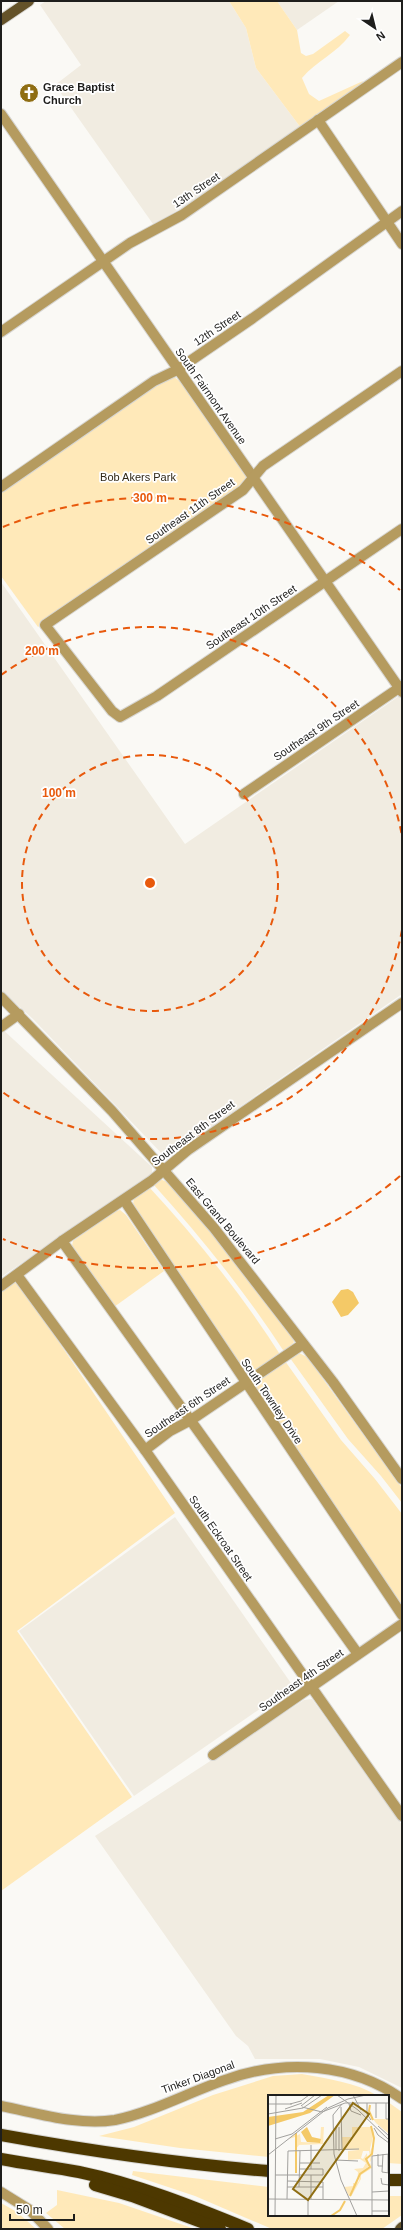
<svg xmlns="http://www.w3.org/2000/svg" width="403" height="2230" viewBox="0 0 403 2230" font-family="Arial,sans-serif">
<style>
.built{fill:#f1ece1}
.green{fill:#ffe9b9}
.water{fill:#f4c967}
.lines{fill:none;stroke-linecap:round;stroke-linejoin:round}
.minor-casing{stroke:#d7d6d2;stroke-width:12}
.major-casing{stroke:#d7d6d2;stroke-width:12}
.highway-casing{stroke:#d7d6d2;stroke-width:14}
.minor{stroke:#b59b5f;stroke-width:10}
.major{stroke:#645229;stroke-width:10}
.highway{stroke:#4d3800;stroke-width:12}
.ring{fill:none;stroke:#e8590c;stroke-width:2;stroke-dasharray:7 5}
.labels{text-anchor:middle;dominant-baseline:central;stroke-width:3.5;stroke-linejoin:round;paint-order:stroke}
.poi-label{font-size:11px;font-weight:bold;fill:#1e1e1c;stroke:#fff;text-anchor:start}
.street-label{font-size:11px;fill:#1e1e1c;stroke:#fff}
.park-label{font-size:11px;fill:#302817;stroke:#fff}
.inset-river{fill:none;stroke:#f4c967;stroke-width:2}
.inset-road{fill:none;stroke:#a2a19e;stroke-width:1}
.view{fill:#8f6e13;fill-opacity:0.15;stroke:#8f6e13;stroke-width:2}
.inset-edge{fill:none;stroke:#1e1e1c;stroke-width:2}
.centre{fill:#e8590c;stroke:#fff;stroke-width:2}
.ring-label{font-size:12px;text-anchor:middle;font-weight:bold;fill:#e8590c;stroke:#fff;stroke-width:3.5;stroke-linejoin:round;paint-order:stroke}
</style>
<rect width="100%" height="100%" fill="#faf9f5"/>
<g class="built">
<path d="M46,1h183l17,27 10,40 45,60 -131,87 -17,9 -98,-139 26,-20 -41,-60z"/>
<path d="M277,1h62l-42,29z"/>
<path d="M1,582l184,262 217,-150v300l-236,164 -133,-139 -32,-29z"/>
<path d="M1,1028l151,139v7l-8,7 -143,96z"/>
<path d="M175,1517l118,169 -159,110 -115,-165z"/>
<path d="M312,1699l90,126v263l-43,-21 -39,-8h-65l-7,-13 -12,-10 -141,-200 209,-136z"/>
</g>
<g class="green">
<path d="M229,1h48l20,29 4,23 5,3 7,-2 32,-23 5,4c-13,18 -34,26 -48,43l7,16 10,7 44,-20 -4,7 -58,40 -45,-60 -10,-40z"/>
<path d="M174,377l7,5 65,94v2l-5,11 -203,138 -37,-51v-86l163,-110z"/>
<path d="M160,1179l7,3 52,59 73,96 2,5 -9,11c-39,-60 -84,-116 -132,-169z"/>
<path d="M149,1187c48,52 94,109 132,169l-29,18 -5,1 -114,-170 1,-8z"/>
<path d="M120,1210l6,5 38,56 -50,36 -42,-61 1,-5 40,-29z"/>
<path d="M16,1279l159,234 -158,118 115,166 -131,94v-602z"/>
<path d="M299,1353l8,4 95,131v15l-21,-27 -33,-37 -58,-81z"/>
<path d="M285,1361l56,79 34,39 27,35v94l-148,-222 1,-4z"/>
<path d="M302,2074c26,5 53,8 76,22h-109v61l-89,-9 -81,-12 35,-9 79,-32 60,-19z"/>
<path d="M388,2102l14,10v52l-14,-1z"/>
<path d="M133,2171l136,16v28h119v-19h14v19l-20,14h-110l-77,-33 -63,-21z"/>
<path d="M57,2190l62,13 76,26h-130l-19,-16 11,-8z"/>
<path d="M1,2203l16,9 19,17h-35z"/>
</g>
<path class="water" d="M348,1289l5,3 6,11 -11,12 -7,2 -9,-15 9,-12z"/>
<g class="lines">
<g class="minor-casing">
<g id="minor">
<path d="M1,114l401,578"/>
<path d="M318,120l84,124"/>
<path d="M1,332l129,-89 52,-28 220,-153"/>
<path d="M402,371l-139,95 -20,24 -198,135 67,86 8,6 37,-21 245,-167"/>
<path d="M1,487l153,-106 23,-11 76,-52 149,-107"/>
<path d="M244,794l158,-108"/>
<path d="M1,997l111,114 102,117 119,154 69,97"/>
<path d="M1,1027l18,-13"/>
<path d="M124,1200l278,415"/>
<path d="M62,1241l296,413"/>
<path d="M17,1275l128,175 257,366"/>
<path d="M1,1286l61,-45 89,-60 37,-31 214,-147"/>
<path d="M145,1450l25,-19 21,-11 112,-76"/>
<path d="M213,1755l189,-131"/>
<path d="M1,2106c36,7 77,20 114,14 39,-8 76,-29 113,-41 57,-20 124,-16 174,20"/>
<path d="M1,2192l29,18 18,19"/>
</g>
</g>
<g class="major-casing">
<g id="major">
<path d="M1,20l28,-19"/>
<path d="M400,2229l2,-2"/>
</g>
</g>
<g class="highway-casing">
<g id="highway">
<path d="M1,2135c89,16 178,29 268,36"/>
<path d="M1,2159c26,5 52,8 78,13 58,12 115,35 169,57"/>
<path d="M388,2180h14"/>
<path d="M95,2185l37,11 88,33"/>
</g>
</g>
<use href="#minor" class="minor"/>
<use href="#major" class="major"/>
<use href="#highway" class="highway"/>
</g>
<g class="ring">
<circle cx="150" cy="883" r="128"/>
<path d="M402 930A256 256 0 0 1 1 1091M1 675A256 256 0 0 1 402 836"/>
<path d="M400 1176A385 385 0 0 1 3 1239M3 527A385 385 0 0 1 400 590"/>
</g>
<defs>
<g id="church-disc" transform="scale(1)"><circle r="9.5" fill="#8f6e13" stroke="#fff"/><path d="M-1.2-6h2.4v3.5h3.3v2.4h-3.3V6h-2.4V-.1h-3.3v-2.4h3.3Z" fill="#fff"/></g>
</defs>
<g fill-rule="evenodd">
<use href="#church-disc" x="29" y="93"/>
</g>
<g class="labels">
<g class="poi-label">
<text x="43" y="87">Grace Baptist<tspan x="43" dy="13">Church</tspan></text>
</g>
<g class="street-label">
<text transform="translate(196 190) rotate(-34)">13th Street</text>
<text transform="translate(217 328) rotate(-34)">12th Street</text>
<text transform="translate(211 396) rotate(55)">South Fairmont Avenue</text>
<text transform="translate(190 511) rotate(-35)">Southeast 11th Street</text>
<text transform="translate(251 617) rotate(-34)">Southeast 10th Street</text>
<text transform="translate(316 730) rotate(-34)">Southeast 9th Street</text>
<text transform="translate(193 1133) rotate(-37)">Southeast 8th Street</text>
<text transform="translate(223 1221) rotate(50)">East Grand Boulevard</text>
<text transform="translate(272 1401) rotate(56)">South Townley Drive</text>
<text transform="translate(187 1407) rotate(-34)">Southeast 6th Street</text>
<text transform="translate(221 1538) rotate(55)">South Eckroat Street</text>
<text transform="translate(301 1680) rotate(-35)">Southeast 4th Street</text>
<text transform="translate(198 2077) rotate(-20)">Tinker Diagonal</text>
</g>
<g class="park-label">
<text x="138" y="477">Bob Akers Park</text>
</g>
</g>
<g transform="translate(268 2095)">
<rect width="121" height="121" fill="#faf9f5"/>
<path d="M105,24h16v15l-13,-11zM53,32h3l-1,17 -24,1 -4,5v-13l-6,2 7,-6v3l4,-2 1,8 19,1zM84,32h19l3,6 -4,16 1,4v-4l2,-2 -3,13 2,8 -11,7v4l-9,16 -2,2 2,-4 -3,3 -5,-9 9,-1v-3h4l1,-11 -4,-3 9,-1 3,-5 -6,-4 -12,1v-9l10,-1h-16v-13h10zM95,56h6l1,5 2,-3 -2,14 -10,7 -1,7 -4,4 4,-11 9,-7 -1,-14 -4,6 -2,-1z" fill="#ffe9b9" fill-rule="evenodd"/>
<path d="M61,0h6l-25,18 -42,13v-9l35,-5zM39,32l5,10 9,2 -1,4 -13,-1 -6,-10z" fill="#f4c967"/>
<path class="inset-river" d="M102,10l-1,6 4,9M28,78v-40M82,101l10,-22 10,-7 -4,-8 6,-5 2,-16 -3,-12M63,121l9,-6 5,-9"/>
<path class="inset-road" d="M69,0l21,15 31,30M85,0l8,15M99,8v11l4,6M118,8v16h3M0,9h24M22,9l11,-3 8,-6M74,9l-9,11 1,39 7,26 16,36M81,9l2,7 10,4M33,11l14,-11M34,12l20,5 23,-9h44M73,12l1,43M17,14l17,-6M0,19l35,-6 19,-13M108,23v-15M110,31l11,10M71,32v24M106,33l4,7 11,8M7,44l17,-5 35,-27M68,55v-23M110,59v12h5M115,59l-1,18 7,1M120,59v19M0,60l60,-47 20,-9 18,-4M67,65l23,1M32,68h20M43,74v-24M7,80h48v-6h-24M113,83l1,6 7,1M19,86l36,1v17M19,92h36M31,92l1,-36M104,97l17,-1M0,104l121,1M19,104l1,-48 71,-2M40,104v17M43,104v-24M104,116h17M7,121l1,-121M104,121v-60l17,-2"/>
<path class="view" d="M85,8l16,11 -61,86 -15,-11z"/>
<rect width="121" height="121" class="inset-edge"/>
</g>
<circle cx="150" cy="883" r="6" class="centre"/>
<g class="ring-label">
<text x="150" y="502">300 m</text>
<text x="42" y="655">200 m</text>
<text x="59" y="797">100 m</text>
</g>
<rect width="403" height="2230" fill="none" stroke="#1e1e1c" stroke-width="4"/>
<g transform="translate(375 28) rotate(145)" stroke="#ffffff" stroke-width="3" paint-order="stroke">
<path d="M0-3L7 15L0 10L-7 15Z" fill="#1e1e1c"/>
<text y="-6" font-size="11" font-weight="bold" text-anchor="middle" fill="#1e1e1c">N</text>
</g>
<path d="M10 2214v6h64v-6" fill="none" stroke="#1e1e1c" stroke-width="2"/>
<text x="16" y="2214" font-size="12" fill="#1e1e1c" stroke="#ffffff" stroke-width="3" paint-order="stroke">50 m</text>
</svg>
